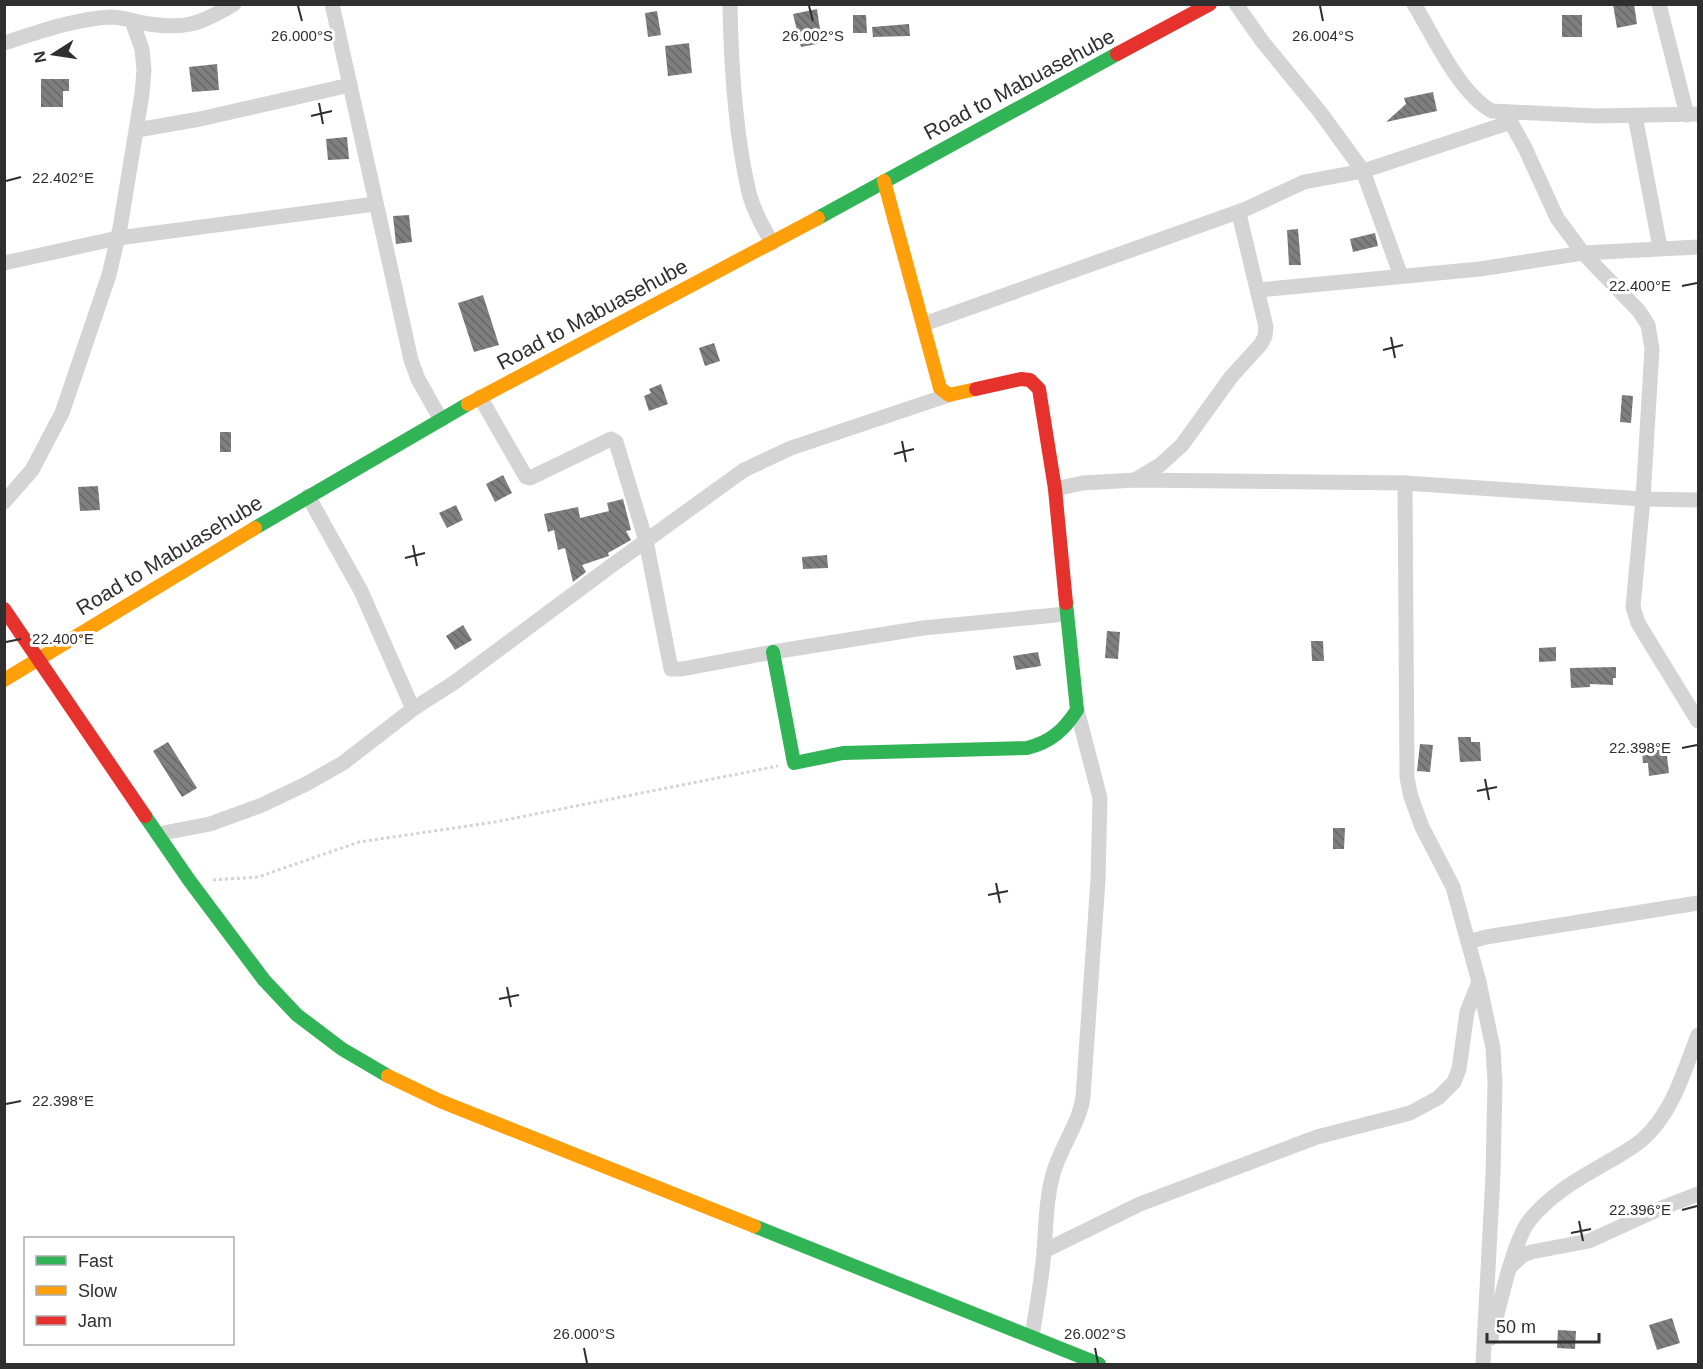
<svg xmlns="http://www.w3.org/2000/svg" width="1703" height="1369" viewBox="0 0 1703 1369" font-family="Arial,sans-serif">
<style>
.building{fill:url(#building-back-hatch)}
.lines{fill:none;stroke-linecap:round;stroke-linejoin:round}
.path{stroke:#d4d4d4;stroke-width:3;stroke-dasharray:3 3;stroke-linecap:butt}
.street{stroke:#d4d4d4;stroke-width:15}
.fast{stroke:#30b455;stroke-width:14}
.slow{stroke:#ff9f0a;stroke-width:14}
.jam{stroke:#e5322d;stroke-width:14}
.ticks{fill:none;stroke:#2f2f2f;stroke-width:2}
.labels{text-anchor:middle;dominant-baseline:central;stroke-width:6;stroke-linejoin:round;paint-order:stroke}
.street-label{font-size:21px;fill:#2f2f2f;stroke:#fff}
.ticks-label{font-size:15px;text-anchor:middle;fill:#2f2f2f;stroke:#fff;stroke-width:6;stroke-linejoin:round;paint-order:stroke}
</style>
<defs>
<pattern id="building-back-hatch" width="6" height="6" patternUnits="userSpaceOnUse" patternTransform="scale(1.5)"><rect width="6" height="6" fill="#7f7f7f"/><path d="M-1 5l2 2M0 0l6 6M5-1l2 2" fill="none" stroke="#686868"/></pattern>
</defs>
<rect width="100%" height="100%" fill="#fff"/>
<g class="building">
<path d="M1613,4h21l3,20 -20,4z"/>
<path d="M817,9l5,34 -21,4 -8,-33z"/>
<path d="M657,11l4,24 -13,2 -3,-24z"/>
<path d="M853,15h13l1,18h-14z"/>
<rect x="1562" y="15" width="20" height="22"/>
<path d="M909,24l1,12 -37,1 -1,-10z"/>
<path d="M689,43l3,30 -24,3 -3,-30z"/>
<path d="M217,64l2,26 -27,2 -3,-25z"/>
<path d="M41,79h28v12h-6v16h-22z"/>
<path d="M1433,92l4,19 -51,11 20,-18 -2,-6z"/>
<path d="M347,137l2,22 -21,1 -2,-21z"/>
<path d="M409,215l3,27 -16,2 -3,-28z"/>
<path d="M1298,229l3,36h-12l-2,-35z"/>
<path d="M1375,233l3,13 -25,6 -3,-13z"/>
<path d="M483,295l16,50 -25,7 -16,-49z"/>
<path d="M714,343l6,18 -15,5 -6,-18z"/>
<path d="M661,384l7,20 -19,7 -5,-15 7,-3 -2,-4z"/>
<path d="M1622,395l11,1 -2,27 -11,-1z"/>
<rect x="220" y="432" width="11" height="20"/>
<path d="M503,475l9,18 -17,9 -9,-18z"/>
<path d="M98,486l2,24 -20,1 -2,-24z"/>
<path d="M623,499l8,31 -5,1 5,9 -23,13 1,3 -27,9 4,7 -13,10 -8,-34 -7,2 -4,-20 -6,2 -4,-18 34,-7 2,11 29,-7 -2,-8z"/>
<path d="M456,505l7,15 -16,8 -8,-15z"/>
<path d="M827,555l1,13 -25,1 -1,-12z"/>
<path d="M463,625l9,15 -17,10 -9,-14z"/>
<path d="M1107,631l13,1 -2,27 -13,-1z"/>
<path d="M1311,641h12l1,20h-12z"/>
<path d="M1556,647v14l-17,1v-14z"/>
<path d="M1038,652l3,14 -25,4 -3,-14z"/>
<path d="M1616,667v11h-3v7l-23,-1v3l-19,1 -1,-20z"/>
<path d="M1458,737h13v5h9l1,19 -21,1z"/>
<path d="M168,742l29,46 -15,9 -29,-46z"/>
<path d="M1420,744l13,1 -3,27 -13,-1z"/>
<path d="M1666,748l3,25 -20,3 -1,-13h-5l-1,-11z"/>
<path d="M1333,828h12l-1,21h-11z"/>
<path d="M1672,1318l8,25 -23,7 -8,-25z"/>
<path d="M1558,1330l18,1 -1,18 -18,-1z"/>
</g>
<g class="lines">
<path class="path" d="M213,880l45,-3 101,-35 136,-20 283,-56"/>
<g class="street">
<path d="M332,4l79,356 7,19 23,41"/>
<path d="M730,4c1,61 5,129 19,189 5,18 14,34 23,50"/>
<path d="M1236,4l26,37 58,71 43,59 38,105"/>
<path d="M1414,4c20,33 45,89 78,107l104,5 102,-2"/>
<path d="M1659,4l28,111"/>
<path d="M4,43c35,-11 70,-24 107,-26 11,0 22,4 32,6 41,7 56,2 91,-19"/>
<path d="M1505,112l20,36 32,70 26,35 56,58 9,14 4,24 -9,150 -10,108 5,16 60,98"/>
<path d="M1635,116l25,131"/>
<path d="M137,130l63,-11 150,-34"/>
<path d="M4,263l114,-25 257,-34"/>
<path d="M1258,290l222,-21 103,-16 115,-6"/>
<path d="M924,324l322,-115 58,-27 59,-11 148,-49"/>
<path d="M480,397l46,80 4,1 81,-39 5,3 30,99 25,128h11l91,-17 150,-24 143,-14"/>
<path d="M1135,480l25,-15 22,-20 49,-68 30,-33 4,-8 1,-9 -26,-109 1,-7"/>
<path d="M1405,483l2,295 4,19 11,30 31,60 26,95 14,66 2,34 -2,93 -10,189"/>
<path d="M1055,489l28,-6 52,-3 270,3 238,16 55,1"/>
<path d="M308,496l53,95 52,118"/>
<path d="M4,502l28,-32 30,-57 47,-138 11,-47 22,-134 2,-24 -2,-21 -10,-28"/>
<path d="M158,834l52,-10 52,-19 44,-21 37,-21 70,-54 42,-27 156,-116 133,-96 47,-22 158,-53"/>
<path d="M1468,942l18,-5 212,-34"/>
<path d="M1044,1251l96,-47 177,-67 93,-24 28,-15 16,-16 5,-13 8,-57 12,-30"/>
<path d="M1511,1266l12,-11 8,-3 58,-11 70,-32 39,-15"/>
<path d="M1032,1337c4,-28 10,-57 12,-86 2,-26 2,-51 9,-77 7,-26 27,-52 30,-77l15,-217 2,-82 -23,-88"/>
<path d="M1491,1338c8,-29 21,-94 38,-117 22,-28 53,-44 84,-62 10,-6 21,-12 30,-20 30,-27 41,-68 55,-104"/>
</g>
<g class="fast">
<path d="M818,218l299,-164"/>
<path d="M255,528l213,-124"/>
<path d="M773,652l21,111 49,-10 184,-5c24,-6 37,-18 50,-38l-11,-107"/>
<path d="M145,816l44,64 75,100 33,35 45,34 46,27"/>
<path d="M754,1226l345,138"/>
</g>
<g class="slow">
<path d="M884,181l56,207 9,7 27,-6"/>
<path d="M468,404l350,-186"/>
<path d="M4,680l251,-152"/>
<path d="M388,1076l52,25 314,125"/>
</g>
<g class="jam">
<path d="M1117,54l93,-50"/>
<path d="M976,389l45,-10 9,1 9,9 16,100 11,114"/>
<path d="M4,609l141,207"/>
</g>
</g>
<path class="ticks" d="M298,6l4,15M809,6l4,15M1320,6l3,15M319,103l4,21M311,116l21,-5M6,181l15,-4M1682,286l15,-3M1391,337l4,21M1383,350l20,-5M902,441l4,21M894,454l20,-5M413,545l4,21M405,558l20,-5M6,642l15,-3M1682,748l15,-3M1485,779l4,21M1477,791l20,-4M996,883l4,20M988,895l20,-4M507,987l4,20M499,999l20,-4M6,1104l15,-3M1682,1210l15,-4M1579,1221l4,20M1571,1233l20,-4M584,1348l3,15M1095,1348l3,15"/>
<g class="labels">
<g class="street-label">
<text transform="translate(1019 84) rotate(-28)">Road to Mabuasehube</text>
<text transform="translate(592 314) rotate(-28)">Road to Mabuasehube</text>
<text transform="translate(169 555) rotate(-31)">Road to Mabuasehube</text>
</g>
</g>
<g class="ticks-label">
<text x="302" y="41">26.000°S</text>
<text x="813" y="41">26.002°S</text>
<text x="1323" y="41">26.004°S</text>
<text x="63" y="183">22.402°E</text>
<text x="1640" y="291">22.400°E</text>
<text x="63" y="644">22.400°E</text>
<text x="1640" y="753">22.398°E</text>
<text x="63" y="1106">22.398°E</text>
<text x="1640" y="1215">22.396°E</text>
<text x="584" y="1339">26.000°S</text>
<text x="1095" y="1339">26.002°S</text>
</g>
<rect width="1703" height="1369" fill="none" stroke="#2f2f2f" stroke-width="12"/>
<rect x="24" y="1237" width="210" height="108" fill="#ffffff" stroke="#acacac" stroke-width="1.5"/>
<rect x="36" y="1256" width="30" height="9" fill="#30b455" stroke="#acacac" stroke-width="1.5"/>
<text x="78" y="1267" font-size="18" fill="#2f2f2f">Fast</text>
<rect x="36" y="1286" width="30" height="9" fill="#ff9f0a" stroke="#acacac" stroke-width="1.5"/>
<text x="78" y="1297" font-size="18" fill="#2f2f2f">Slow</text>
<rect x="36" y="1316" width="30" height="9" fill="#e5322d" stroke="#acacac" stroke-width="1.5"/>
<text x="78" y="1327" font-size="18" fill="#2f2f2f">Jam</text>
<g transform="translate(54 54) rotate(258)" stroke="#ffffff" stroke-width="4.5" paint-order="stroke">
<path d="M0-4.5L10 22L0 15L-10 22Z" fill="#2f2f2f"/>
<text y="-9" font-size="16" font-weight="bold" text-anchor="middle" fill="#2f2f2f">N</text>
</g>
<path d="M1487 1333v9h112v-9" fill="none" stroke="#2f2f2f" stroke-width="3"/>
<text x="1496" y="1333" font-size="18" fill="#2f2f2f" stroke="#ffffff" stroke-width="4.5" paint-order="stroke">50 m</text>
</svg>
